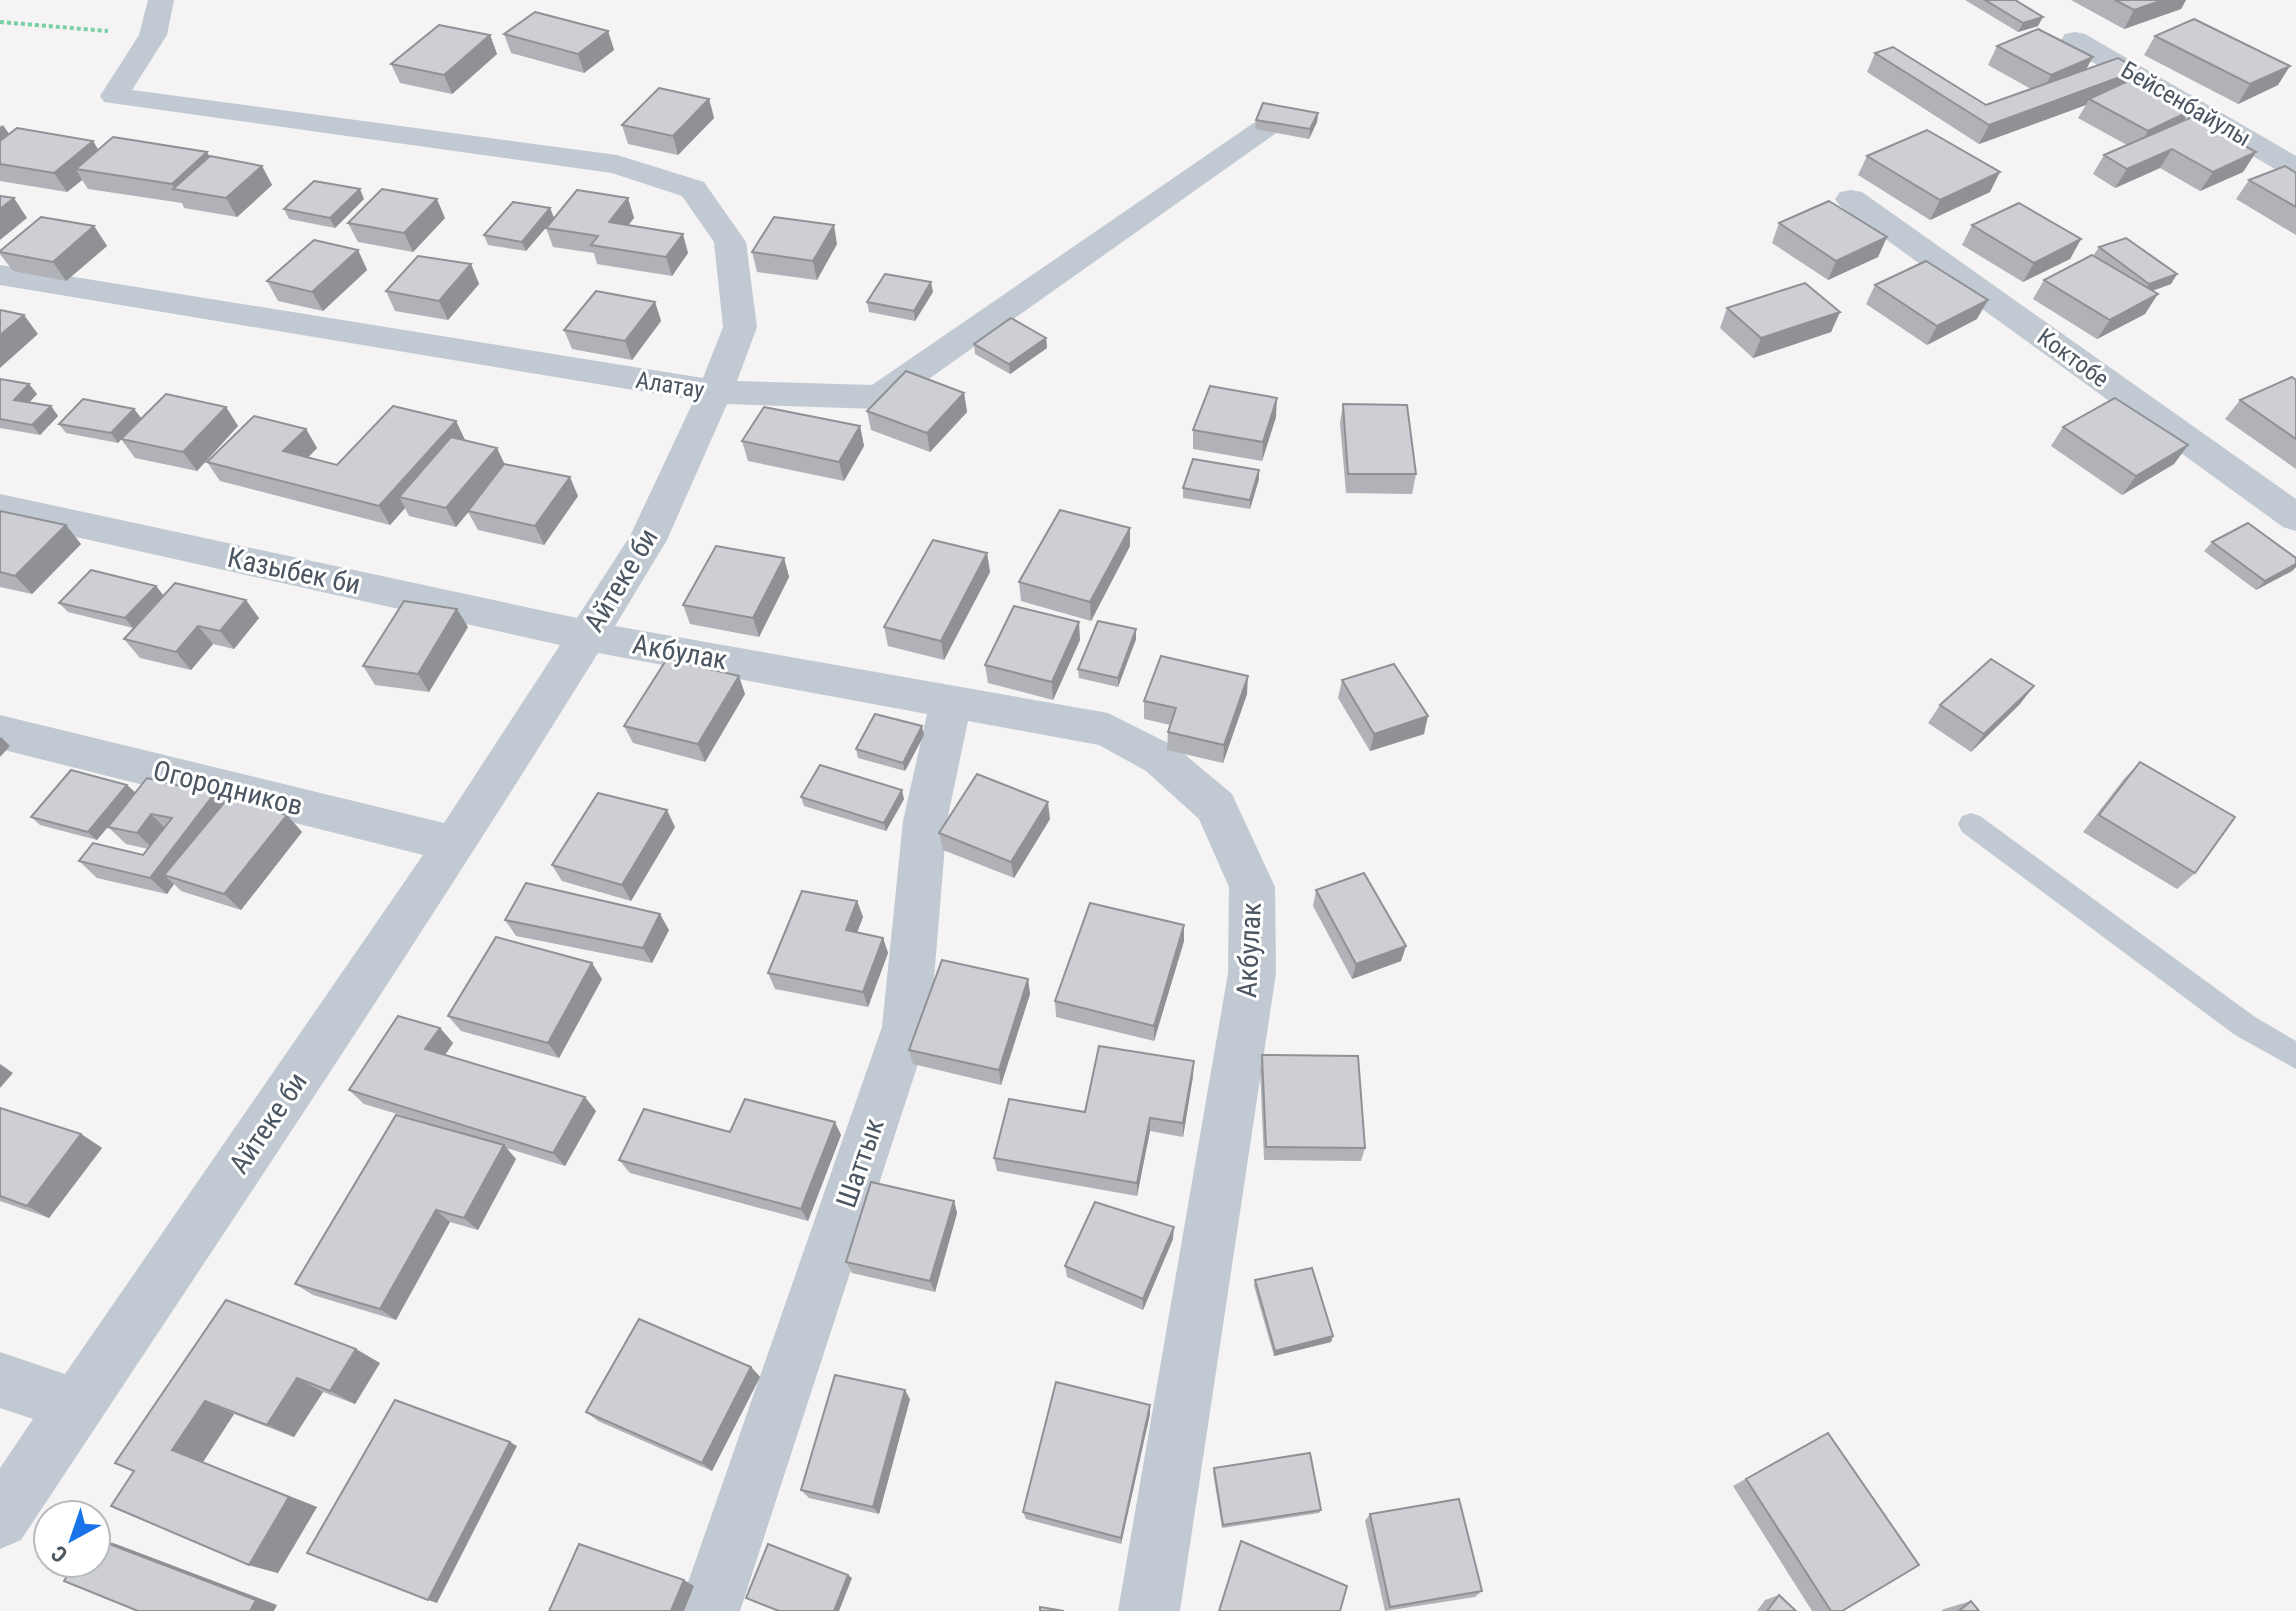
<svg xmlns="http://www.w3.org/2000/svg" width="2296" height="1611" viewBox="0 0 2296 1611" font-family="'Roboto Condensed',sans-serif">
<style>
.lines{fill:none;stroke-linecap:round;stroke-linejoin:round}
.path{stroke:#7ad0a6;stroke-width:4;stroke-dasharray:4 3;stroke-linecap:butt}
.service{fill:#c1cad2;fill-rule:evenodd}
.minor{fill:#c1cad2;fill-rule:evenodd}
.wall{fill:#b0b2b7}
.shaded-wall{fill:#909195}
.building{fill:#cdcfd5;stroke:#909195;stroke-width:2}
.labels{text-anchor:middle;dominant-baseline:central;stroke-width:6;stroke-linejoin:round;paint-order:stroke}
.far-street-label{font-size:24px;fill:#4a5661;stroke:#fff}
.street-label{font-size:28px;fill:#4a5661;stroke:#fff}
</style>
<rect width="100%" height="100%" fill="#f5f3f3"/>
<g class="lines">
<path class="path" d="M0,22l108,9"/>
<path class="service" d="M1971,813l9,3 275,201 41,24v28l-61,-34 -273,-203 -4,-8 4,-8z"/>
<g class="minor">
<path d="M148,0h26l-7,35 -35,55 485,65 87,27 42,60 11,85 -20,54 135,4 383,-263 10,-3 10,3 5,6 -5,6 -383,271 -13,4 -152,-5 -60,136 -52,86 493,87 68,34 56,47 43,93 1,86 -96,638h-62l110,-638 1,-86 -30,-68 -53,-48 -47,-26 -131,-24 -21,100 -17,206 -190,584h-62l204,-584 21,-206 24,-107 -329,-61c-186,300 -383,593 -577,887l-21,9v-81l33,-49 -33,-11v-56l65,22 358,-519 -423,-106v-34l444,108 116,-178 -560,-125v-26l577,124 53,-82 64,-136 -694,-115v-20l703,113 20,-51 -9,-85 -32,-46 -70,-23 -508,-71 -4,-6 39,-61z"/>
<path d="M2075,32l10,2 211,122v22l-11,-3 -220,-129 -4,-6 4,-6z"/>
<path d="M1851,190l11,2 434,307v32l-13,-4 -443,-321 -5,-7 5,-7z"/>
</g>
</g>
<g class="wall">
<path d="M1965,0h50l23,26 -20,6z"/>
<path d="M2071,0h115l-5,9 -57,20z"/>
<path d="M608,31l6,19 -30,23 -73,-20 -7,-19z"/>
<path d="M490,35l7,19 -45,40 -52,-11 -9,-19z"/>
<path d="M2155,36l123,49 -40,19 -94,-49z"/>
<path d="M1997,46l96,11 -7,12 53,1 -6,12 51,39 72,31 -13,20 -43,19 -40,-23 -45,20 -22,-14 11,-19 23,-10 -49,-27 8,-13 -107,39 -112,-72 8,-19 111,52 45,-16 -43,-24z"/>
<path d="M709,99l5,19 -36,37 -50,-11 -6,-19z"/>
<path d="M1318,113l-1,9 -8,17 -54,-10 1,-9z"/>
<path d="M0,125l9,9 84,7 5,9 112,6 52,10 10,19 -35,32 -53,-9 -2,-5 -94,-14 -6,-9 -15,12 -67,-11z"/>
<path d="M1867,156l123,36 -60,28 -72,-45z"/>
<path d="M2296,173v62l-60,-36 13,-19z"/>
<path d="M628,198l6,20 -6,7 60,28 -16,23 -75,-12 -3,-11 -41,-6 -7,-19z"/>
<path d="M364,199l-29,29 -46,-9 -5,-10z"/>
<path d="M550,208l4,10 -28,33 -38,-6 -4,-10z"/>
<path d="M445,218l-32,34 -55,-10 -10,-19z"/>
<path d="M1779,223l108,14 -9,20 -50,23 -56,-37z"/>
<path d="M1972,225l109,14 -11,20 -47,23 -61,-37z"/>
<path d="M94,226l13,20 -41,35 -53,-10 -13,-17v-3z"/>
<path d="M837,244l-20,36 -60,-8 -5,-20z"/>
<path d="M2099,247l78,27 -6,10 -19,7 -7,23 -48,25 -64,-40 11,-19 49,-24z"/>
<path d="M358,250l9,20 -44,41 -45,-10 -11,-20z"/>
<path d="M471,264l8,20 -31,36 -53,-9 -9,-20z"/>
<path d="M1875,285l102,34 -50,26 -61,-41z"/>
<path d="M933,292l-18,29 -46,-9 -2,-10z"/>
<path d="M655,302l6,19 -29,39 -60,-11 -8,-19z"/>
<path d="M1727,308l113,4 -9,20 -78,26 -33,-30z"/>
<path d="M1046,338l1,10 -37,26 -35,-20 -1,-10z"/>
<path d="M0,379l29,5 8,10 -8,9 22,3 7,10 -18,19 -40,-7z"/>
<path d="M2296,380v89l-71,-50 15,-19z"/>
<path d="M964,393l3,19 -37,40 -59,-22 -4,-19z"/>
<path d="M1343,404l73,70 -4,20 -66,-1 -6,-70z"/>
<path d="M226,407l12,19 -41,45 -62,-13 -14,-19 -3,4 -52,-10 -7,-9 75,-15 7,9z"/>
<path d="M1276,417l-14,44 -69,-12v-19z"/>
<path d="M456,421l9,19 39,24 74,32 -34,49 -66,-15 -10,-18 -12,15 -47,-11 -4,-8 -15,17 -170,-44 -13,-19 99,-33 11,19 -9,10 29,7z"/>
<path d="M860,426l4,20 -20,35 -96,-20 -6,-20z"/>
<path d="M2063,427l125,18 -14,19 -52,31 -71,-49z"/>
<path d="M1259,470v9l-9,30 -67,-11v-10z"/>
<path d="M0,511l81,33 -49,50 -32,-7z"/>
<path d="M2212,542l84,16v9l-4,4 -36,19 -52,-39z"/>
<path d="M1130,546l-39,75 -70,-20 -2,-19z"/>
<path d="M987,553l3,19 -46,88 -56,-14 -4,-19z"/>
<path d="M784,558l5,19 -30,60 -69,-13 -7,-19z"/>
<path d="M175,583l84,35 -25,31 -21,-5 -22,26 -51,-12 -16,-19z"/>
<path d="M156,586l7,9 -30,33 -65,-16 -9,-9z"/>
<path d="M468,627l-39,65 -54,-7 -12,-19z"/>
<path d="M1136,629v10l-18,48 -39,-9 -1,-9z"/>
<path d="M1080,640l-27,60 -65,-17 -3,-18z"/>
<path d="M1342,680l82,54 -54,17 -32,-53z"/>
<path d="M745,694l-40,68 -72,-19 -9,-17z"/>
<path d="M1247,694l-24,69 -56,-13 1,-18 2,-7 -26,-6v-18z"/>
<path d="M2020,704l-49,48 -43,-29 12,-18z"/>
<path d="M924,735l-19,36 -47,-13 -2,-9z"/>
<path d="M2140,762l55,111 -18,16 -94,-57 41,-53z"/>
<path d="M135,793l79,1 9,10 64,11 15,17 -61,78 -60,-19 -7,-7 -7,10 -70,-16 -18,-17 64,-6 5,-6 -22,-5 -18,-17 4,-5 -15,18 -57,-15 -9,-8z"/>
<path d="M801,797l103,2 -18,32 -82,-25z"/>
<path d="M1050,819l-36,59 -71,-28 -4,-17z"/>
<path d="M675,827l-44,74 -69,-20 -10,-16z"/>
<path d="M1316,890l90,56 -5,15 -49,18 -39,-73z"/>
<path d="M857,901l6,16 -6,15 26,6 5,15 -20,54 -93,-18 -7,-16z"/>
<path d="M505,920l164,10 -17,33 -136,-27z"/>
<path d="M1184,925v16l-30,100 -98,-24 -1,-16z"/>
<path d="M602,979l-43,79 -98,-27 -13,-15z"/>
<path d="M1028,979l2,15 -29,91 -88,-21 -4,-14z"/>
<path d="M440,1028l13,15 -8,12 151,56 -31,55 -59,-18 10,11 -38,71 -28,-8 -54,98 -83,-25 -18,-11 155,-154 -86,-26 -15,-14z"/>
<path d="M1262,1055l103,93 -4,13 -97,-1 -4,-91z"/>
<path d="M1193,1076l-10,61 -33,-6 -13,65 -140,-25 -3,-13 91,-46z"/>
<path d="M0,1108l81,26 21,14 -53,70 -49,-17z"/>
<path d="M730,1132l111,3 -33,86 -178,-48 -11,-13z"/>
<path d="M954,1201l3,12 -22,79 -83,-19 -6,-11z"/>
<path d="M1173,1239l-30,71 -76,-33 -2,-11z"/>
<path d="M1255,1280l78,56 -2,6 -57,14 -20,-70z"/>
<path d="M226,1300l154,63 -25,41 -32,-12 -29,45 -60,-23 -31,48 114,45 -39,66 -29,-8 -115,-94z"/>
<path d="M751,1367l9,10 -48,94 -114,-50 -12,-9z"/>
<path d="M910,1399l-31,115 -70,-16 -8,-8z"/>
<path d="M1150,1405v9l-29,130 -95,-25 -3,-7z"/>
<path d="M1828,1433l14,178h-30l-79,-125z"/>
<path d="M1214,1468l107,42 -2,3 -97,15 -9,-56z"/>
<path d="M1370,1514l112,77 -7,6 -90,14 -20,-90z"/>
<path d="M1779,1595l17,16h-39l8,-11z"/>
<path d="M1971,1601l8,10h-38l3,-2z"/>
</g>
<g class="shaded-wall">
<path d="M2163,0h23l-5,9 -57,20 10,-19z"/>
<path d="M2043,17l-5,9 -20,6 5,-9z"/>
<path d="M608,31l6,19 -30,23 -6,-19z"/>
<path d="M490,35l7,19 -45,40 -8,-19z"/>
<path d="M2093,57l-11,19 -41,18 10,-19z"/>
<path d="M2290,66l-12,19 -40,19 12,-20z"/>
<path d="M2139,70l-11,19 -39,10 -3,6 -107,39 10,-19z"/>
<path d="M709,99l5,19 -36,37 -5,-19z"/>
<path d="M2190,111l-12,19 -41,20 11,-19z"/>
<path d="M1318,113l-1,9 -8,17 1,-10z"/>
<path d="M3,125l13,19 -16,13v-29z"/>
<path d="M93,141l12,20 -29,8 6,11 -15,12 -13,-19z"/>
<path d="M2172,149l-12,19 -45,20 12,-19z"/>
<path d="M207,152l11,19 -43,18 -3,-5z"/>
<path d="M2256,152l-13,20 -43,19 13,-19z"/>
<path d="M262,166l10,19 -35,32 -11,-19z"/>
<path d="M2000,172l-10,20 -60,28 10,-20z"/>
<path d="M360,189l4,10 -29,29 -5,-10z"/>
<path d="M14,198l13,20 -27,22v-31z"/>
<path d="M628,198l6,20 -18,23 -7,-19z"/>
<path d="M437,199l8,19 -32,34 -9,-19z"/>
<path d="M550,208l4,10 -28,33 -4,-9z"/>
<path d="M834,225l3,19 -20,36 -4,-19z"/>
<path d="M94,226l13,20 -41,35 -13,-19z"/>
<path d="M683,234l5,19 -16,23 -6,-19z"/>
<path d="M1887,237l-9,20 -50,23 8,-19z"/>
<path d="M2081,239l-11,20 -47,23 11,-19z"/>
<path d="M358,250l9,20 -44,41 -11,-19z"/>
<path d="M471,264l8,20 -31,36 -9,-19z"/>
<path d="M2177,274l-6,10 -28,10 6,-10z"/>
<path d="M931,282l2,10 -18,29 -1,-10z"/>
<path d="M2158,294l-13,20 -48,25 13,-19z"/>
<path d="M1988,300l-11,19 -50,26 10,-19z"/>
<path d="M655,302l6,19 -29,39 -7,-19z"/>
<path d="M1840,312l-9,20 -78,26 8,-20z"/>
<path d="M24,315l14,19 -38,34v-33z"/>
<path d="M1046,338l1,10 -37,26 -1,-10z"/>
<path d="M29,384l8,10 -15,16 -8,-10z"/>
<path d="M964,393l3,19 -37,40 -3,-19z"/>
<path d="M1277,398l-1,19 -14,44 1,-19z"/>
<path d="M51,406l7,10 -18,19 -8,-10z"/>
<path d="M226,407l12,19 -41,45 -14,-19z"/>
<path d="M134,409l7,9 -23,25 -7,-10z"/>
<path d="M456,421l9,19 -66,57 6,11 -15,17 -11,-19z"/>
<path d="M860,426l4,20 -20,35 -5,-19z"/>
<path d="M306,429l11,19 -22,22 -12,-19z"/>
<path d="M2188,445l-14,19 -52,31 14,-19z"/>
<path d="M497,448l9,19 -50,60 -10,-19z"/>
<path d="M1259,470v9l-9,30v-9z"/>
<path d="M570,477l8,19 -34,49 -9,-19z"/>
<path d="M66,525l15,19 -49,50 -17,-18z"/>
<path d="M1130,528v18l-39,75 -1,-19z"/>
<path d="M987,553l3,19 -46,88 -3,-19z"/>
<path d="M784,558l5,19 -30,60 -6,-19z"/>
<path d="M2296,564v3l-4,4 -36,19 9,-9z"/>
<path d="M156,586l7,9 -30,33 -8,-10z"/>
<path d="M246,600l13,18 -25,31 -14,-18z"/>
<path d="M457,609l11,18 -39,65 -11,-18z"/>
<path d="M1079,622l1,18 -27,60 -1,-18z"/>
<path d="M198,626l15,18 -22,26 -15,-18z"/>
<path d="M1136,629v10l-18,48v-9z"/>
<path d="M739,676l6,18 -40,68 -7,-18z"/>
<path d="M1248,676l-1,18 -24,69 1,-18z"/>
<path d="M2034,686l-14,18 -49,48 13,-18z"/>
<path d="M1428,716l-4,18 -54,17 4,-17z"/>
<path d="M922,726l2,9 -19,36 -2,-8z"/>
<path d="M1,737l9,9 -10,11v-19z"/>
<path d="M127,785l9,8 -39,47 -9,-8z"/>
<path d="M902,790l2,9 -18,32 -2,-8z"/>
<path d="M214,794l15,17 -65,64 10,9 -7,10 -17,-16z"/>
<path d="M1048,802l2,17 -36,59 -3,-16z"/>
<path d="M667,810l8,17 -44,74 -9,-16z"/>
<path d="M151,814l17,17 -14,19 -17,-17z"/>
<path d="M287,815l15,17 -61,78 -17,-16z"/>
<path d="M857,901l6,16 -11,29 -6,-16z"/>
<path d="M660,914l9,16 -17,33 -9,-15z"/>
<path d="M1184,925v16l-30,100v-15z"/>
<path d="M883,938l5,15 -20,54 -5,-15z"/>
<path d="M1406,946l-5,15 -49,18 4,-15z"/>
<path d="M592,963l10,16 -43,79 -11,-15z"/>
<path d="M1028,979l2,15 -29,91 -2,-15z"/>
<path d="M440,1028l13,15 -14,21 -14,-15z"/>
<path d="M1194,1061l-1,15 -10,61v-14z"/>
<path d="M0,1064l13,9 -13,15z"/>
<path d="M585,1097l11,14 -31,55 -12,-13z"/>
<path d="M1150,1118v13l-13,65v-13z"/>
<path d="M835,1122l6,13 -33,86 -7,-12z"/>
<path d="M81,1134l21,14 -53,70 -22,-12z"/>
<path d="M504,1145l12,14 -38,71 -14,-12z"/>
<path d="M954,1201l3,12 -22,79 -5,-11z"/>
<path d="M436,1210l14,12 -54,98 -16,-11z"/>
<path d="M1174,1227l-1,12 -30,71v-11z"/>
<path d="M1333,1336l-2,6 -57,14 1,-5z"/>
<path d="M356,1349l24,14 -25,41 -25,-13z"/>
<path d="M751,1367l9,10 -48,94 -10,-8z"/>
<path d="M297,1378l26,14 -29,45 -27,-12z"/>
<path d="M905,1390l5,9 -31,115 -6,-7z"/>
<path d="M205,1401l29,13 -31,48 114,45 -39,66 -29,-8 -77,-115z"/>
<path d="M1150,1405v9l-29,130v-6z"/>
<path d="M510,1442l7,4 -80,157 -9,-3z"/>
<path d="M96,1538l20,6 161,61 -3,6h-24z"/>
<path d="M848,1575l4,3 -13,33h-5z"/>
<path d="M684,1580l10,6 -10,25h-13z"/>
</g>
<g class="building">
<path d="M1985,0h30l28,17 -20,6z"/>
<path d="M2115,0h48l-29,10z"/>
<path d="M535,12l73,19 -30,23 -74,-20z"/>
<path d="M2194,19l96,47 -40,18 -95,-48z"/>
<path d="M439,25l51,10 -46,40 -53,-11z"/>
<path d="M2038,29l55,28 -42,18 -54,-29z"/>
<path d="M1893,47l93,58 132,-47 21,12 -150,55 -114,-72z"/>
<path d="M2130,80l60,31 -42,20 -59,-32z"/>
<path d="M659,88l50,11 -36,37 -51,-11z"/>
<path d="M1263,103l55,10 -8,16 -54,-9z"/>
<path d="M2192,117l64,35 -43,20 -41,-23 -45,20 -23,-14z"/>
<path d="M17,128l76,13 -39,32 -54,-9v-23z"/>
<path d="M1927,130l73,42 -60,28 -73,-44z"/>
<path d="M113,137l94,15 -35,32 -96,-15z"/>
<path d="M210,156l52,10 -36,32 -53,-9z"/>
<path d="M2285,166l11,7v34l-47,-27z"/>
<path d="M314,181l46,8 -30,29 -46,-9z"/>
<path d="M382,189l55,10 -33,34 -56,-10z"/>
<path d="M577,190l51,8 -19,24 74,12 -17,23 -75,-12 7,-9 -52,-8z"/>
<path d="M0,196l14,2 -14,11z"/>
<path d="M1829,201l58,36 -51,24 -57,-38z"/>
<path d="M513,202l37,6 -28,34 -38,-7z"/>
<path d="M2019,203l62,36 -47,24 -62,-38z"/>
<path d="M41,217l53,9 -41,36 -53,-10v-1z"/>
<path d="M774,217l60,8 -21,36 -61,-9z"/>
<path d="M2126,238l51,36 -28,10 -50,-37z"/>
<path d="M314,240l44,10 -46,42 -45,-11z"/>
<path d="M2092,255l66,39 -48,26 -66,-40z"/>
<path d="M418,256l53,8 -32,37 -53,-10z"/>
<path d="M1926,261l62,39 -51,26 -62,-41z"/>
<path d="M885,274l46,8 -17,29 -47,-9z"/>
<path d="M1805,283l35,29 -79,26 -34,-30z"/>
<path d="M596,291l59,11 -30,39 -61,-11z"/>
<path d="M0,310l24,5 -24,20z"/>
<path d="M1011,318l35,20 -37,26 -35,-20z"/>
<path d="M906,371l58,22 -37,40 -60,-22z"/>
<path d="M2292,377l4,3v59l-56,-39z"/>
<path d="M0,379l29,5 -15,16 37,6 -19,19 -32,-6z"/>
<path d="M1210,386l67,12 -14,44 -70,-12z"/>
<path d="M166,394l60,13 -43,45 -62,-13z"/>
<path d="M2115,398l73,47 -52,31 -73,-49z"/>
<path d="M83,399l51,10 -23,24 -52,-9z"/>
<path d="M1343,404l64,1 9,69h-68z"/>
<path d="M393,406l63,15 -77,85 -172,-44 47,-46 52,13 -23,22 54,14z"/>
<path d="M764,407l96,19 -21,36 -97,-21z"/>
<path d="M451,437l46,11 -51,60 -47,-11z"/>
<path d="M1193,459l66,11 -9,30 -67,-12z"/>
<path d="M504,464l66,13 -35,49 -67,-15z"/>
<path d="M1060,510l70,18 -40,74 -71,-20z"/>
<path d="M0,511l66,14 -51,51 -15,-4z"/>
<path d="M2248,523l48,35v6l-31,17 -53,-39z"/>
<path d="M933,540l54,13 -46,88 -57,-14z"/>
<path d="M716,546l68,12 -31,60 -70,-13z"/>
<path d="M91,570l65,16 -31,32 -66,-15z"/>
<path d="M175,583l71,17 -26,31 -22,-5 -22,26 -52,-13z"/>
<path d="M404,601l53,8 -39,65 -55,-8z"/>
<path d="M1014,606l65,16 -27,60 -67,-17z"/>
<path d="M1098,621l38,8 -18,49 -40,-9z"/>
<path d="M1161,656l87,20 -24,69 -56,-13 8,-24 -32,-7z"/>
<path d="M667,659l72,17 -41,68 -74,-18z"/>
<path d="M1991,659l43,27 -50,48 -44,-29z"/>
<path d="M1394,664l34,52 -54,18 -32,-54z"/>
<path d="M875,714l47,12 -19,37 -47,-14z"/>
<path d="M2140,762l95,55 -40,56 -96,-58z"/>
<path d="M820,765l82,25 -18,33 -83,-26z"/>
<path d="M71,770l56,15 -39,47 -57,-15z"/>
<path d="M977,774l71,28 -37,60 -72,-29z"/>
<path d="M147,778l67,16 -64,84 -71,-17 14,-18 50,12 29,-37 -21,-4 -14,19 -29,-6z"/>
<path d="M598,793l69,17 -45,75 -70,-20z"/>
<path d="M228,798l59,17 -63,79 -60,-19z"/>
<path d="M1364,873l42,73 -50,18 -40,-74z"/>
<path d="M526,883l134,31 -17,34 -138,-28z"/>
<path d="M802,891l55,10 -11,29 37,8 -20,54 -95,-19z"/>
<path d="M1090,903l94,22 -30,101 -99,-25z"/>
<path d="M496,937l96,26 -44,80 -100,-27z"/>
<path d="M942,960l86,19 -29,91 -90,-20z"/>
<path d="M398,1016l42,12 -15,21 160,48 -32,56 -204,-63z"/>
<path d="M1099,1046l95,15 -11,62 -33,-5 -13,65 -143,-25 15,-59 76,13z"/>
<path d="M1262,1055l96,1 7,92 -99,-1z"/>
<path d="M745,1099l90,23 -34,87 -182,-49 25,-51 86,23z"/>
<path d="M0,1108l81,26 -54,72 -27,-10z"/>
<path d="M396,1115l108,30 -40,73 -28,-8 -56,99 -85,-25z"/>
<path d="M871,1182l83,19 -24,80 -84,-19z"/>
<path d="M1095,1202l79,25 -31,72 -78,-33z"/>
<path d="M1312,1268l21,68 -58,15 -20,-71z"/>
<path d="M226,1300l130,49 -26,42 -33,-13 -30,47 -62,-24 -33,49 117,47 -40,68 -138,-59 23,-35 -19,-8z"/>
<path d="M639,1319l112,48 -49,96 -116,-51z"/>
<path d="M835,1375l70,15 -32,117 -72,-17z"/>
<path d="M1056,1382l94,23 -29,133 -98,-26z"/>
<path d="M395,1400l115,42 -82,158 -121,-47z"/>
<path d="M1828,1433l91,132 -77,46h-11l-85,-132z"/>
<path d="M1310,1453l11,57 -98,15 -9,-57z"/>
<path d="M1459,1499l23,92 -92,16 -20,-93z"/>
<path d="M96,1539l160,61 -6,11h-112l-74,-30 11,-18h21z"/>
<path d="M1241,1541l106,45 -7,25h-121z"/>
<path d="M579,1544l105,36 -13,31h-122z"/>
<path d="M768,1544l80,31 -14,36h-55l-33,-13z"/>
<path d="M1779,1595l17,16h-29z"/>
<path d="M1971,1601l8,10h-20z"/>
<path d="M1040,1607l24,4h-24z"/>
</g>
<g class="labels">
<g class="far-street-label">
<text transform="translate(2186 104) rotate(30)">Бейсенбайулы</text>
<text transform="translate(2073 358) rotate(36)">Коктобе</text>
<text transform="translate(670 385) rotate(9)">Алатау</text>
</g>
<g class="street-label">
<text transform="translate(294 571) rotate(12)">Казыбек би</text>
<text transform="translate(621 580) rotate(-59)">Айтеке би</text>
<text transform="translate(680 652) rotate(10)">Акбулак</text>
<text transform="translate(228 788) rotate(14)">Огородников</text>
<text transform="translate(1249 950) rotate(-87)">Акбулак</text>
<text transform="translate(268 1123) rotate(-56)">Айтеке би</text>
<text transform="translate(860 1163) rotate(-71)">Шаттык</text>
</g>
</g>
<g transform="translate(72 1539) rotate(220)"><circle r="38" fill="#ffffff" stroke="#b7bbc0" stroke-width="2"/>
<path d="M0-6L14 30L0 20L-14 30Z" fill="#1a73e8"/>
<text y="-12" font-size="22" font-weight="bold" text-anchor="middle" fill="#4a5661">С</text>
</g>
</svg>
